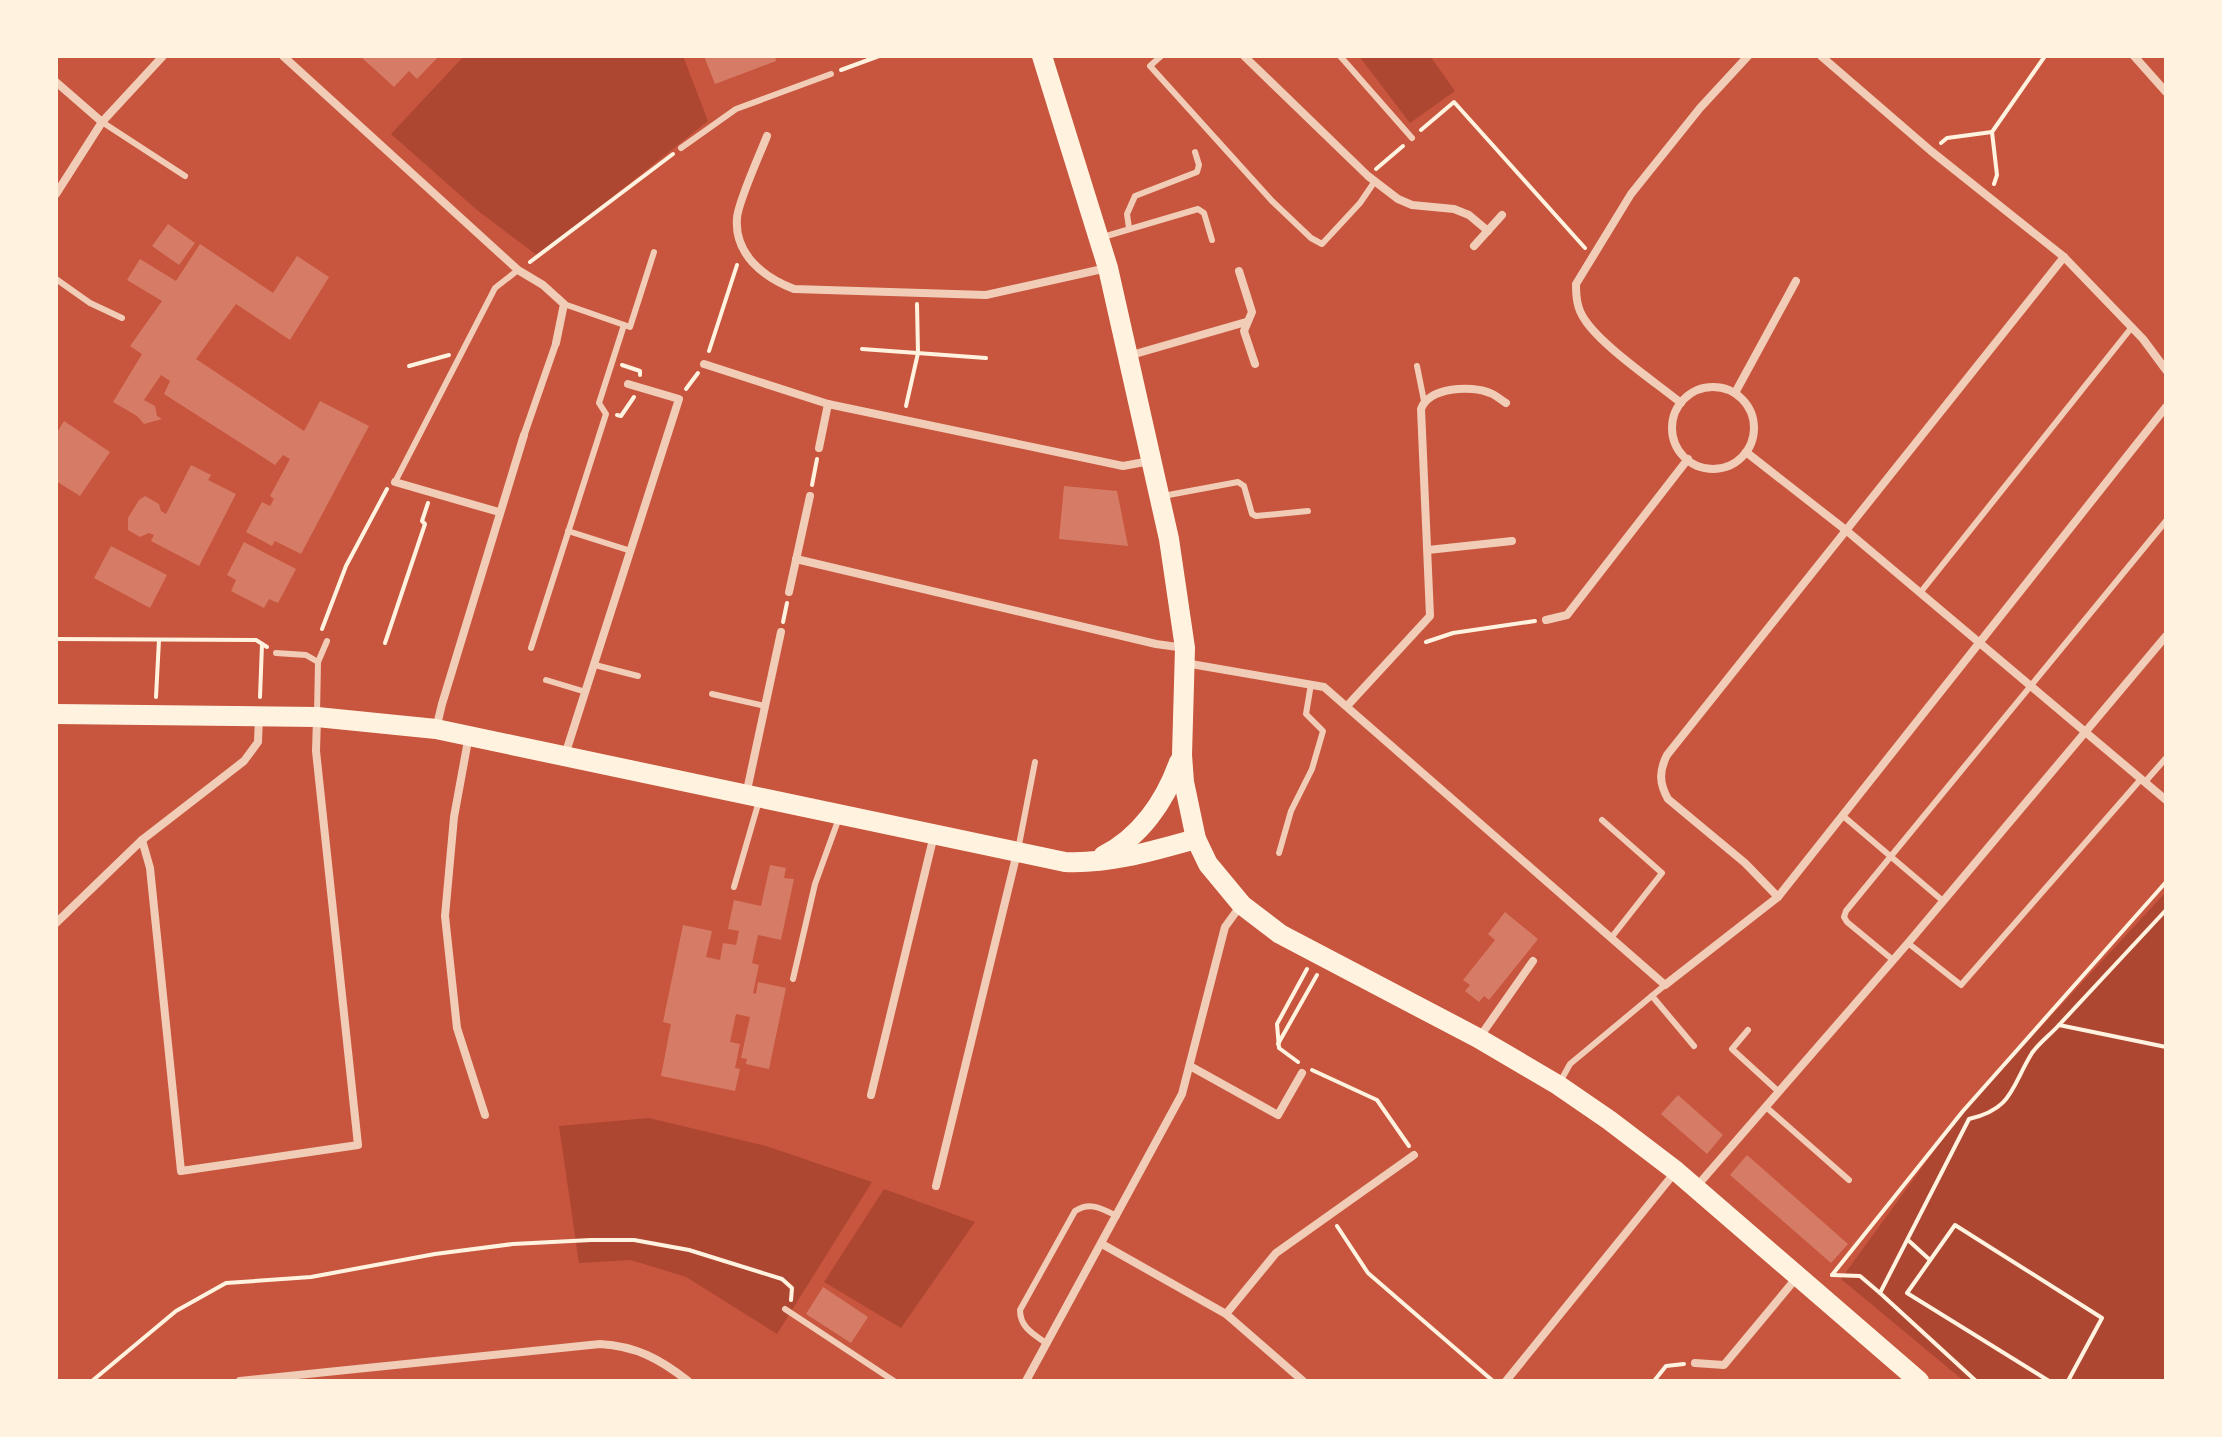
<svg xmlns="http://www.w3.org/2000/svg" width="2222" height="1437" viewBox="0 0 2222 1437" font-family="'Work Sans',sans-serif">
<style>
.green{fill:#ae4732}
.building{fill:#d67c66}
.lines{fill:none;stroke-linecap:round;stroke-linejoin:round}
.path{stroke:#fff3e0;stroke-width:4}
.service{stroke:#f1ccb7;stroke-width:6}
.pedestrian{stroke:#f1ccb7;stroke-width:7}
.minor{stroke:#f1ccb7;stroke-width:8}
.primary{stroke:#fff3e0;stroke-width:20}
</style>
<rect width="100%" height="100%" fill="#c8553d"/>
<g class="green">
<path d="M464,56h219l25,65 -170,135 -61,-46 -86,-76z"/>
<path d="M1359,56h71l25,35 -45,32z"/>
<path d="M2166,892v489h-202l-123,-102 122,-168z"/>
<path d="M649,1118l117,28 106,36 -95,152 -91,-57 -55,-17 -52,3 -20,-137z"/>
<path d="M884,1189l91,33 -74,106 -77,-46z"/>
</g>
<g class="building">
<path d="M360,56h79l-22,23 -8,-8 -15,16z"/>
<path d="M704,56h71l1,5 -61,23z"/>
<path d="M168,224l27,19 -16,22 -27,-19z"/>
<path d="M200,244l73,49 24,-37 32,21 -39,63 -54,-36 -40,55 108,72 16,-30 49,25 -68,128 -26,-13 -3,5 -26,-14 16,-30 8,4 4,-7 -4,-3 20,-37 -7,-4 -8,10 -111,-71 6,-13 -9,-6 -17,25 11,6 2,10 5,3 -18,5 -7,-8 -24,-14 29,-48 -12,-8 32,-45 -35,-21 13,-21 36,22z"/>
<path d="M64,421l46,31 -30,44 -24,-15v-47z"/>
<path d="M191,465l20,10 -3,5 28,14 -37,72 -48,-25 3,-6 -5,-2 -9,4 -12,-7v-12l11,-18 6,-4 14,8 2,7 5,3z"/>
<path d="M1064,486l53,5 11,55 -69,-7z"/>
<path d="M244,542l52,27 -18,34 -9,-4 -5,9 -33,-17 5,-11 -9,-5z"/>
<path d="M111,546l56,29 -17,33 -56,-30z"/>
<path d="M770,865l16,3 -2,10 10,1 -13,61 -23,-5 -6,28 7,2 -6,28 3,1 2,-12 28,6 -17,81 -23,-5 1,-5 -6,-1 9,-41 -14,-3 -6,28 10,2 -5,24 5,1 -5,22 -74,-15 10,-52 -8,-2 20,-97 29,6 -6,26 14,3 3,-17 13,2 3,-14 -11,-2 6,-29 27,6z"/>
<path d="M1505,912l33,27 -49,61 -5,-4 -5,6 -14,-11 5,-6 -7,-5 32,-40 -7,-6z"/>
<path d="M1678,1095l45,40 -16,19 -46,-40z"/>
<path d="M1747,1155l101,89 -17,19 -101,-88z"/>
<path d="M823,1287l45,30 -17,26 -45,-29z"/>
</g>
<g class="lines">
<g class="path">
<path d="M841,70l38,-14"/>
<path d="M1421,130l33,-28 131,146"/>
<path d="M1941,143l6,-5 45,-6"/>
<path d="M1376,169l27,-23"/>
<path d="M1994,184l3,-9 -5,-43 53,-76"/>
<path d="M530,262l143,-108"/>
<path d="M862,349l124,9"/>
<path d="M709,351l28,-86"/>
<path d="M622,365l18,6v4"/>
<path d="M409,366l40,-11"/>
<path d="M686,389l12,-16"/>
<path d="M906,406l12,-53 -1,-49"/>
<path d="M617,415l4,1 13,-19"/>
<path d="M812,485l5,-26"/>
<path d="M783,622l4,-19"/>
<path d="M322,629l24,-63 41,-77"/>
<path d="M56,639l200,1 11,7"/>
<path d="M1426,642l27,-9 82,-12"/>
<path d="M385,643l40,-119 -3,-3 6,-18"/>
<path d="M156,697l3,-57"/>
<path d="M260,697l2,-53"/>
<path d="M2059,1025l107,-115"/>
<path d="M1278,1044l39,-69"/>
<path d="M1298,1062l-19,-14 -2,-24 30,-55"/>
<path d="M1312,1070l65,30 32,46"/>
<path d="M1337,1226l31,47 125,108"/>
<path d="M1908,1240l22,20"/>
<path d="M1832,1275l131,-164 203,-229"/>
<path d="M1832,1275l28,1 20,17"/>
<path d="M92,1381l84,-70 50,-28 85,-6 124,-23 78,-10 78,-4h43l55,10 93,29 10,9 -1,12"/>
<path d="M1654,1381l12,-15 18,-2"/>
<path d="M1976,1381l-96,-88 89,-174c44,-10 42,-32 63,-66 7,-10 19,-19 27,-28l107,22"/>
<path d="M2049,1381l-142,-88 48,-68 147,93 -34,63"/>
</g>
<g class="service">
<path d="M1161,56l-11,10 122,135 39,37 11,6 38,-41 15,-22"/>
<path d="M1340,56l72,82"/>
<path d="M102,122l83,54"/>
<path d="M681,148l55,-39 95,-35"/>
<path d="M1129,228l-2,-14 8,-18 62,-24 2,-7 -4,-13"/>
<path d="M1103,237l95,-28 6,4 8,27"/>
<path d="M56,279l34,24 32,15"/>
<path d="M564,304l66,23 24,-75"/>
<path d="M1417,366l7,35"/>
<path d="M395,482l100,-194 23,-18"/>
<path d="M1163,496l75,-14 6,4 8,28 4,2 52,-5"/>
<path d="M568,531l63,20"/>
<path d="M1920,593l212,-266"/>
<path d="M531,648l75,-234 -7,-11 25,-78"/>
<path d="M276,653l30,2 12,7"/>
<path d="M595,665l43,11"/>
<path d="M546,680l40,12"/>
<path d="M712,694l53,12"/>
<path d="M317,714l1,-52 9,-21"/>
<path d="M2145,782l21,-24"/>
<path d="M1842,815l101,86"/>
<path d="M1602,820l60,53 -51,65"/>
<path d="M1018,850l17,-88"/>
<path d="M1279,853l12,-42 21,-42 11,-38 -17,-17 5,-30"/>
<path d="M734,887l25,-86"/>
<path d="M1908,943l53,42 180,-206"/>
<path d="M1893,960l-46,-38 -3,-5 2,-6 320,-390"/>
<path d="M793,979l22,-95 24,-66"/>
<path d="M1652,996l42,50"/>
<path d="M1748,1030l-16,19 47,43"/>
<path d="M1560,1082l10,-18 95,-79"/>
<path d="M1766,1107l83,73"/>
<path d="M785,1309l109,72"/>
<path d="M1046,1343c-13,-9 -26,-16 -26,-33l55,-99c16,-10 27,-2 42,5"/>
</g>
<path class="pedestrian" d="M524,435l32,-92"/>
<g class="minor">
<path d="M283,56l235,214 25,15 21,19 -8,39"/>
<path d="M1244,56l124,120 30,23 14,6 42,4 15,6 19,16"/>
<path d="M1821,56l110,95 133,106 79,82 23,31"/>
<path d="M2134,56l32,36"/>
<path d="M56,82l46,40"/>
<path d="M767,136c-7,18 -29,66 -30,82 -3,36 26,59 57,71l192,6 121,-27"/>
<path d="M56,194l46,-72 61,-66"/>
<path d="M1474,246l28,-31"/>
<path d="M1239,271l13,41 -8,19 11,33"/>
<path d="M1128,356l118,-34"/>
<path d="M704,364l124,40 295,62 27,-5"/>
<circle cx="1713" cy="428" r="41"/>
<path d="M1735,393l61,-112"/>
<path d="M1681,403c-26,-21 -79,-57 -96,-83 -8,-11 -9,-23 -9,-36l55,-90 69,-86 48,-52"/>
<path d="M819,448l9,-44"/>
<path d="M1746,452l101,79 319,269"/>
<path d="M395,482l104,30"/>
<path d="M1428,550l84,-9"/>
<path d="M796,559l360,85 29,4"/>
<path d="M789,592l21,-96"/>
<path d="M1546,620l21,-5 121,-156"/>
<path d="M1185,663l139,24 341,298 113,-88 388,-490"/>
<path d="M1347,706l83,-90 -9,-207c8,-22 50,-24 69,-16 6,2 11,7 16,10"/>
<path d="M436,729l6,-25 82,-269"/>
<path d="M469,735l-15,82 -9,99 12,112 28,87"/>
<path d="M565,755l114,-356 -51,-15"/>
<path d="M746,795l35,-163"/>
<path d="M142,840l8,28 31,303 177,-26 -42,-394 1,-33"/>
<path d="M1778,897l-33,-34 -77,-64c-9,-16 -9,-28 -1,-44l397,-498"/>
<path d="M56,923l86,-83 102,-79 14,-19 1,-26"/>
<path d="M1479,1038l54,-77"/>
<path d="M1190,1066l88,49 24,-42"/>
<path d="M871,1095l63,-260"/>
<path d="M936,1186l81,-333"/>
<path d="M1697,1186l211,-243 258,-307"/>
<path d="M1102,1244l124,70 77,67"/>
<path d="M1226,1314l50,-61 138,-98"/>
<path d="M1695,1363l29,2 74,-89"/>
<path d="M240,1381l360,-37c36,2 60,15 88,37"/>
<path d="M1026,1381l156,-287 43,-167 16,-22"/>
<path d="M1506,1381l170,-210"/>
</g>
<g class="primary">
<path d="M1042,56l66,212 61,271 16,109 -3,107 2,27 12,57 12,25 34,41 38,29 198,104 80,47 51,35 67,51 243,210"/>
<path d="M56,714l261,3 119,12 629,133c45,2 88,-11 131,-23"/>
<path d="M1103,856c37,-19 62,-54 76,-94"/>
</g>
</g>
<rect width="2222" height="1437" fill="none" stroke="#fff3e0" stroke-width="116"/>
</svg>
